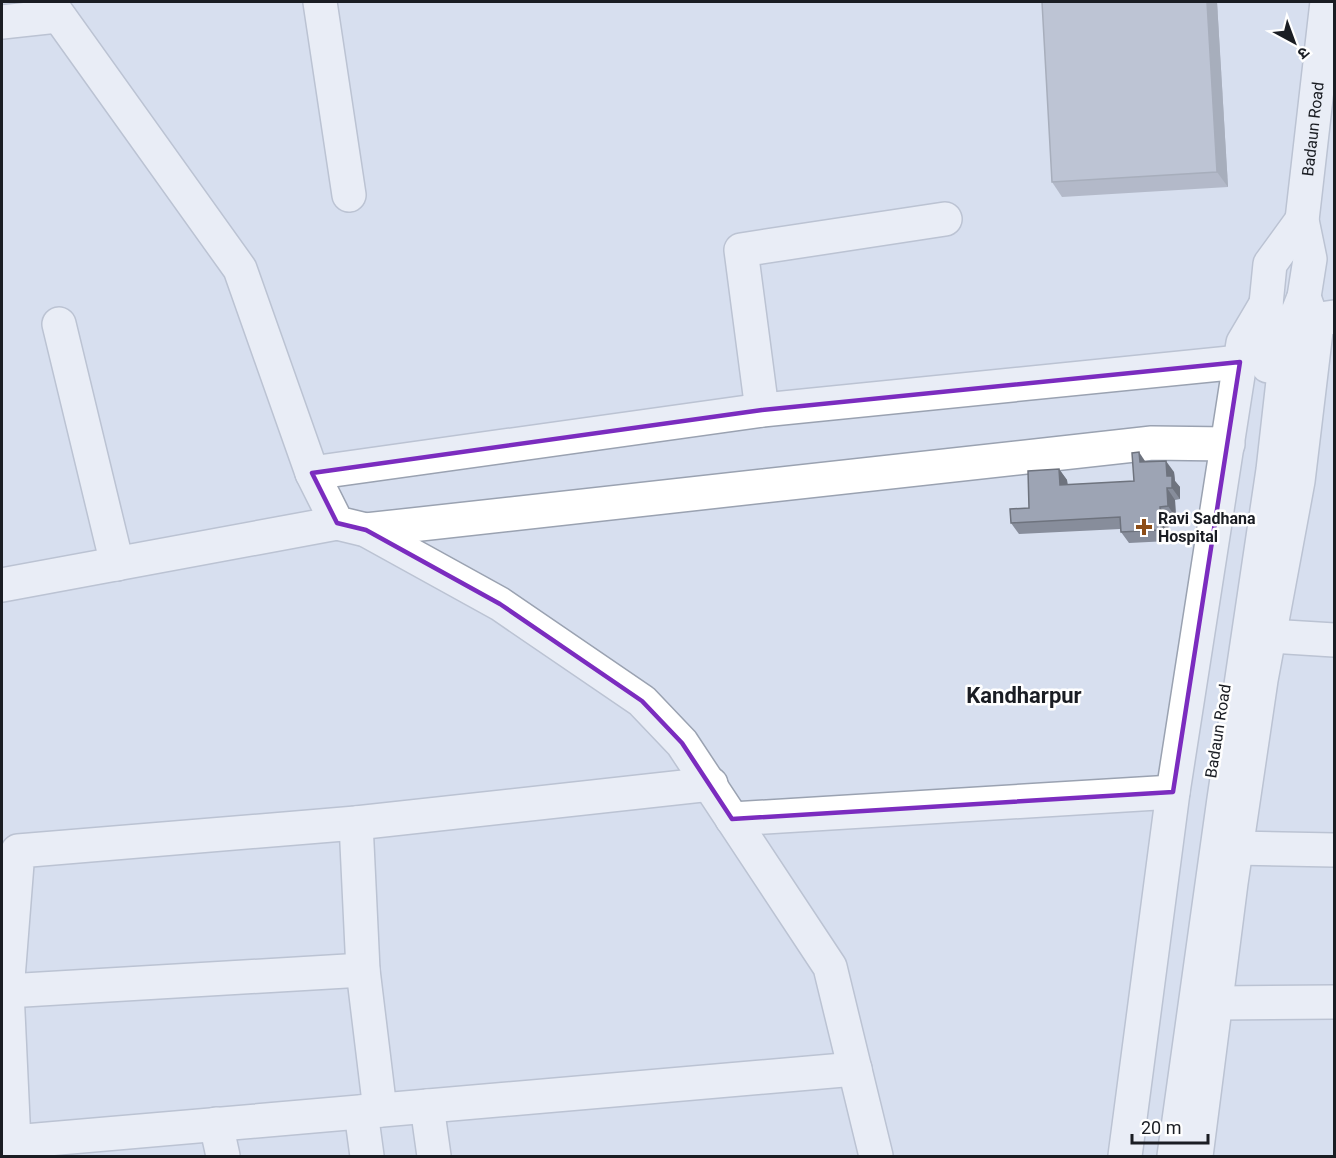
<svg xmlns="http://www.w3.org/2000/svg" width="1336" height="1158" viewBox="0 0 1336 1158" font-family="Roboto,'Noto Sans Devanagari',sans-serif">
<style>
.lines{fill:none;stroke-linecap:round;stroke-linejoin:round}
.minor-casing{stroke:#9aa2b1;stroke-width:36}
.major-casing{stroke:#9aa2b1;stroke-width:36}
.highway-casing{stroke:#9aa2b1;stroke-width:36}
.minor{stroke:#fff;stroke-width:33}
.major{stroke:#fff;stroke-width:33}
.highway{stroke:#fff;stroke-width:33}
.wall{fill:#878d9b}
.shaded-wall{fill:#6e737e}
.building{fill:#9da4b4;stroke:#6e737e;stroke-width:1.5}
.marked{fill:none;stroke:#7b2cbf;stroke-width:4.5;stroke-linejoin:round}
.poi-dot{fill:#8d4d17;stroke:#fff;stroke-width:2}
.labels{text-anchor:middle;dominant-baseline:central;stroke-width:5;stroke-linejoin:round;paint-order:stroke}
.street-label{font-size:16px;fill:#1a1d23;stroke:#fff}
.poi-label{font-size:16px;font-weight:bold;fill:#1a1d23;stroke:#fff;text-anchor:start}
.district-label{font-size:22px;font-weight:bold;fill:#1a1d23;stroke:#fff}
</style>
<rect width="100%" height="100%" fill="#d7dfef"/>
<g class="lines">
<g class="minor-casing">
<g id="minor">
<path d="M49,2l191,267 72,204 25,50 29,7 134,74 142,97 40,42 148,224 46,189"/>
<path d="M320,2l29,193"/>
<path d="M2,22l55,-6"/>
<path d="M1313,320l21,-3"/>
<path d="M59,324l58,240"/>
<path d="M762,410l-21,-160 204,-31"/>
<path d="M312,473l450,-63 478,-48"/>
<path d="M366,530l786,-87 76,1"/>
<path d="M2,585l335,-62"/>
<path d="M1269,636l65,4"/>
<path d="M732,819l441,-27"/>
<path d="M356,823l7,147 17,140"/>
<path d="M1236,848l98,2"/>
<path d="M7,991l356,-21"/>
<path d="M1216,1003l118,-1"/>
<path d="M427,1106l7,50"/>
<path d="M361,1112l6,44"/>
<path d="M216,1124l7,32"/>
<path d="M14,1142l-7,-151 11,-140 338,-28 355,-39"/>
<path d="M2,1143l853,-74"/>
</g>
</g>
<g class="major-casing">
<g id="major">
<path d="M1125,1156l48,-364 70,-449 23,-39"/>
<path d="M1196,1156l35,-273 30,-203 37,-199 18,-150 -12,-34"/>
</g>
</g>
<g class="highway-casing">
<g id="highway">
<path d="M1268,366l3,-24 -5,-38 4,-40 32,-44"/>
<path id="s1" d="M1174,1156l50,-357 49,-329 15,-133 16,-40 6,-38 -8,-39 25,-218"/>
</g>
</g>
<use href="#minor" class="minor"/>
<use href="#major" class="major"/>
<use href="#highway" class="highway"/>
</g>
<g class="wall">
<path d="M1217,2l11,185 -166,10 -10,-15z"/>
<path d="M1146,462l28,10 1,9 5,6v12l-5,1 1,18h-8l1,23 -40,2 -8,-11 -1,-3 -101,5 -8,-11 18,-15 30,-39 8,11 1,5 66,-4z"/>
</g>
<g class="shaded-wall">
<path d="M1207,2h10l11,185 -11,-15z"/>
<path d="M1139,452l8,12 -7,-2z"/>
<path d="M1166,461l8,11 1,9 5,6v12l-8,-11 -5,-12z"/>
<path d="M1059,469l8,11 1,17 -8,-12z"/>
<path d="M1167,488l8,12 1,18 -8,-12z"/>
<path d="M1160,507l8,11 1,23 -8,-11z"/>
</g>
<g class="building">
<path d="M1042,2h165l10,170 -165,10z"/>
<path d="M1139,452l1,10 26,-1 1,15h5v12h-5l1,18 -8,1 1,23 -40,2 -1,-15 -109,6 -1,-14 19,-1 -1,-37 31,-2 1,16 74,-4 -2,-28z"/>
</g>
<path d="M0 0H1336V1158H0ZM1240,362l-67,430 -441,27 -50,-76 -40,-42 -142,-97 -134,-74 -29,-7 -25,-50 450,-63z" fill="#d7dfef" fill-opacity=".55" fill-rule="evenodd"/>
<path class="marked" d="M1240,362l-67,430 -441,27 -50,-76 -40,-42 -142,-97 -134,-74 -29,-7 -25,-50 450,-63z"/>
<path class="poi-dot" d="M1141 518h6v6h6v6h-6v6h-6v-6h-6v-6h6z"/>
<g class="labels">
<g class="street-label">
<text stroke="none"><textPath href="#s1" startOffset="1040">Badaun Road</textPath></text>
<text transform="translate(1218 731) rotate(-81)">Badaun Road</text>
</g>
<g class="poi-label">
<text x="1158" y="518">Ravi Sadhana<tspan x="1158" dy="18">Hospital</tspan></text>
</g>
<g class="district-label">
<text x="1024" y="695">Kandharpur</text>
</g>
</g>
<rect width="1336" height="1158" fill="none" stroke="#1a1d23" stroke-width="6"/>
<g transform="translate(1294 42) rotate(139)" stroke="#ffffff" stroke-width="4.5" paint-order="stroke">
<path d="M0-4.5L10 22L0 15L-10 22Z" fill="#1a1d23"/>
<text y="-9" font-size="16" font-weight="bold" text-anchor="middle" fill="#1a1d23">उ</text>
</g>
<path d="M1132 1134v9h76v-9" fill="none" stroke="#1a1d23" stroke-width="3"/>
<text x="1141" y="1134" font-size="18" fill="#1a1d23" stroke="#ffffff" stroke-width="4.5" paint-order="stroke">20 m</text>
</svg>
